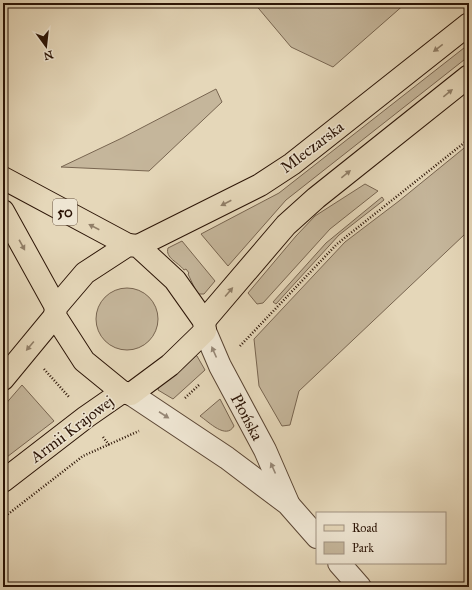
<svg xmlns="http://www.w3.org/2000/svg" width="472" height="590" viewBox="0 0 472 590" font-family="'IM FELL Great Primer',serif">
<style>
.green{fill:#c5b69b;stroke:#786550}
.lines{fill:none;stroke-linecap:round;stroke-linejoin:round}
.tertiary-casing{stroke:#5a4533;stroke-width:24}
.primary-casing{stroke:#2b1406;stroke-width:24}
.path{stroke:#2b1406;stroke-width:2.5;stroke-dasharray:1 2;stroke-linecap:butt}
.tertiary{stroke:#eee5d2;stroke-width:22}
.primary{stroke:#e5d7b9;stroke-width:22}
.oneway{fill:#917f68}
.oneway2{fill:#968776}
.labels{text-anchor:middle;dominant-baseline:central;stroke-width:3;stroke-linejoin:round;paint-order:stroke}
.shield{fill:#eee5d2;stroke:#665343;stroke-width:1}
.shield-label{font-size:15px;font-weight:bold;fill:#2b1406}
.street-label{font-size:16px;fill:#2b1406;stroke:#eee5d2}
</style>
<rect width="100%" height="100%" fill="#e5d7b9"/>
<filter id="stains"><feTurbulence type="fractalNoise" baseFrequency=".005" numOctaves="4"/><feColorMatrix values="0 0 0 0 .2 0 0 0 0 .09 0 0 0 0 .02 0 0 0 .5 -.17"/></filter>
<radialGradient id="worn" r=".72"><stop offset=".6" stop-color="#630" stop-opacity="0"/><stop offset="1" stop-color="#630" stop-opacity=".3"/></radialGradient>
<g class="green">
<path d="M254,3h152l-73,64 -42,-20z"/>
<path d="M469,44v12l-183,144 -58,66 -27,-32 78,-41z"/>
<path d="M216,89l6,13 -73,69 -88,-4 61,-29z"/>
<path d="M469,144v88l-5,3 -165,156 -9,34 -8,1 -23,-40 -5,-47 91,-97 54,-41z"/>
<path d="M365,184l13,7 -48,38 -67,74 -6,1 -9,-11 48,-57 19,-20z"/>
<path d="M382,197l2,3 -45,35 -63,69 -3,-2 53,-59z"/>
<path d="M182,241l33,40 -11,13h-5l-3,-3 -8,-17 1,-1 -3,-4 -2,1c-6,-8 -19,-12 -16,-22z"/>
<circle cx="127" cy="319" r="31"/>
<path d="M193,354l4,2 8,14 -32,29 -15,-9 1,-5z"/>
<path d="M22,385l32,36 -51,39v-53z"/>
<path d="M220,399l14,27c-8,14 -25,-4 -34,-10z"/>
</g>
<g class="lines">
<g class="tertiary-casing">
<g id="tertiary">
<path d="M205,331l15,35 45,84 23,53"/>
<path d="M131,394l96,64 61,46 29,33"/>
<path d="M339,563l21,24"/>
</g>
</g>
<g class="primary-casing">
<g id="primary">
<path d="M3,178l125,67"/>
<path d="M3,211l53,96"/>
<path d="M128,245l10,1 37,34 29,41 1,10 -35,34 -39,29 -9,-2 -38,-31 -29,-45 1,-9 29,-34z"/>
<path d="M138,246l122,-61 32,-21 177,-140"/>
<path d="M204,321l82,-96 30,-27 153,-122"/>
<path d="M3,379l52,-63"/>
<path d="M3,481l83,-64 36,-25"/>
</g>
</g>
<g class="path">
<path d="M240,346l97,-102 132,-105"/>
<path d="M44,369l25,28"/>
<path d="M185,398l15,-14"/>
<path d="M103,437l6,8"/>
<path d="M3,518l80,-62 56,-25"/>
</g>
<use href="#tertiary" class="tertiary"/>
<use href="#primary" class="primary"/>
</g>
<defs><path id="oneway-solid" d="M-6-.8H1V-3.2L6.5 0L1 3.2V.8H-6Z"/></defs>
<g class="oneway">
<use href="#oneway-solid" transform="translate(438 48) rotate(142)"/>
<use href="#oneway-solid" transform="translate(448 93) rotate(-39)"/>
<use href="#oneway-solid" transform="translate(346 174) rotate(-39)"/>
<use href="#oneway-solid" transform="translate(226 203) rotate(153)"/>
<use href="#oneway-solid" transform="translate(94 227) rotate(-153)"/>
<use href="#oneway-solid" transform="translate(22 245) rotate(61)"/>
<use href="#oneway-solid" transform="translate(229 292) rotate(-49)"/>
<use href="#oneway-solid" transform="translate(30 346) rotate(130)"/>
</g>
<g class="oneway2">
<use href="#oneway-solid" transform="translate(214 352) rotate(-114)"/>
<use href="#oneway-solid" transform="translate(164 415) rotate(33)"/>
<use href="#oneway-solid" transform="translate(273 468) rotate(-114)"/>
</g>
<g class="labels">
<rect class="shield" x="53" y="199" width="24" height="26" rx="3"/>
<g class="shield-label">
<text x="65" y="212">50</text>
</g>
<g class="street-label">
<text transform="translate(312 147) rotate(-37)">Mleczarska</text>
<text transform="translate(247 417) rotate(62)">Płońska</text>
<text transform="translate(72 429) rotate(-37)">Armii Krajowej</text>
</g>
</g>
<rect width="472" height="590" fill="none" stroke="#e5d7b9" stroke-width="16"/>
<rect x="4" y="4" width="464" height="582" fill="none" stroke="#2b1406" stroke-width="2"/>
<rect x="8" y="8" width="456" height="574" fill="none" stroke="#2b1406"/>
<rect x="316" y="512" width="130" height="52" fill="#eee5d2" stroke="#a09180"/>
<rect x="324" y="525" width="20" height="6" fill="#e5d7b9" stroke="#a09180"/>
<text x="352" y="532" font-size="12" fill="#2b1406">Road</text>
<rect x="324" y="542" width="20" height="12" fill="#c5b69b" stroke="#a09180"/>
<text x="352" y="552" font-size="12" fill="#2b1406">Park</text>
<g transform="translate(46 46) rotate(165)" stroke="#eee5d2" stroke-width="3" paint-order="stroke">
<path d="M0-3L7 15L0 10L-7 15Z" fill="#2b1406"/>
<text y="-6" font-size="11" font-weight="bold" text-anchor="middle" fill="#2b1406">N</text>
</g>
<rect width="100%" height="100%" filter="url(#stains)"/>
<rect width="100%" height="100%" fill="url(#worn)"/>
</svg>
